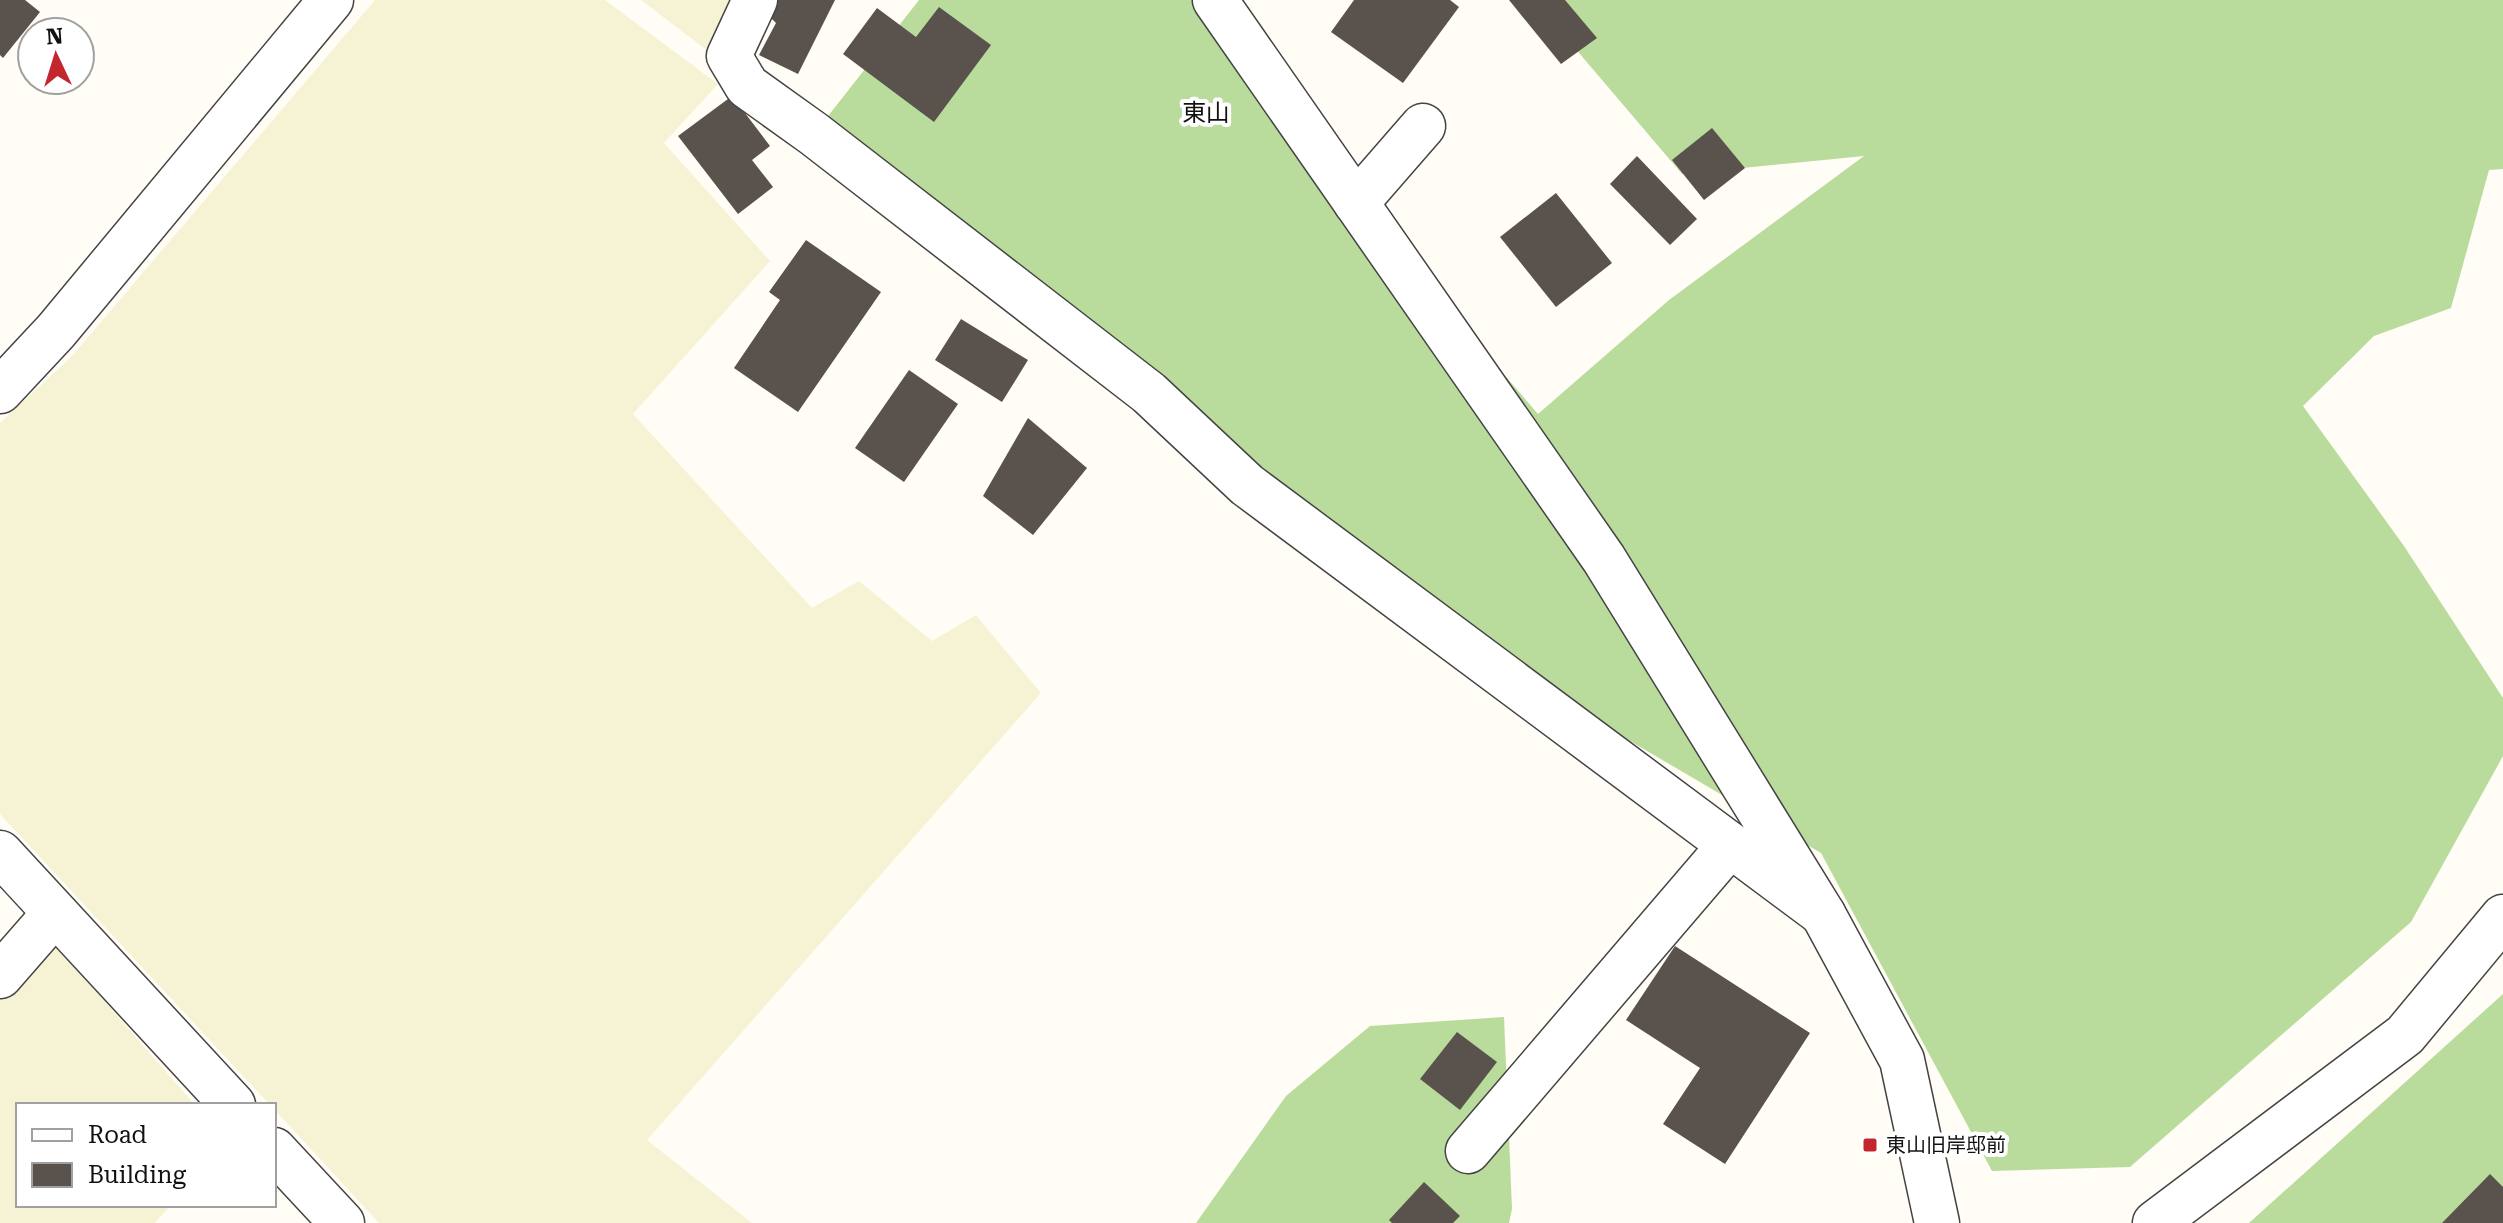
<svg xmlns="http://www.w3.org/2000/svg" width="2503" height="1223" viewBox="0 0 2503 1223" font-family="'Roboto Serif','Noto Sans JP',serif">
<style>
.farmland{fill:#f6f3d4}
.forest{fill:#b9dc9c}
.building{fill:#5a524d}
.lines{fill:none;stroke-linecap:round;stroke-linejoin:round}
.minor-casing{stroke:#444;stroke-width:47}
.minor{stroke:#fff;stroke-width:44}
.poi-dot{fill:#c4262e;stroke:#fff;stroke-width:3}
.labels{text-anchor:middle;dominant-baseline:central;stroke-width:8;stroke-linejoin:round;paint-order:stroke}
.poi-label{font-size:20px;fill:#111;stroke:#fff;text-anchor:start}
.quarter-label{font-size:24px;fill:#111;stroke:#fff}
</style>
<rect width="100%" height="100%" fill="#fffdf5"/>
<g class="farmland">
<path d="M375,0h230l113,84 -54,59 106,118 -137,153 179,194 47,-27 73,60 44,-26 65,78 -394,447 105,83h-373l-105,-114v-4h-4l-270,-291v-391l72,-67z"/>
<path d="M641,0h96l-24,55z"/>
<path d="M49,938l146,167h-177v100h153l-16,18h-155v-224z"/>
</g>
<g class="forest">
<path d="M919,0h295l142,203 182,211 131,-114 195,-144 -182,18 -148,-174h969v169l-14,1 -38,138 -77,28 -71,70 101,140 99,152v58l-92,166 -281,245 -138,4 -171,-318 -365,-214 -642,-505z"/>
<path d="M2503,994v229h-254z"/>
<path d="M1504,1017l8,192 -3,14h-313l90,-127 84,-70z"/>
</g>
<g class="building">
<path d="M0,0h25l15,12 -37,46 -3,-3z"/>
<path d="M777,0h58l-37,74 -39,-19 17,-32 -7,-7z"/>
<path d="M1354,0h96l9,7 -56,76 -72,-51z"/>
<path d="M1509,0h56l32,38 -36,26z"/>
<path d="M939,7l52,38 -57,77 -91,-68 34,-46 39,29z"/>
<path d="M732,96l38,50 -18,14 21,27 -35,27 -60,-78z"/>
<path d="M1712,128l33,40 -41,32 -32,-40z"/>
<path d="M1637,156l60,63 -27,26 -60,-61z"/>
<path d="M1556,193l56,70 -56,44 -56,-70z"/>
<path d="M806,240l75,52 -83,120 -64,-44 46,-68 -11,-8z"/>
<path d="M961,319l67,41 -26,42 -67,-42z"/>
<path d="M909,370l49,34 -54,78 -49,-34z"/>
<path d="M1028,418l59,50 -54,67 -50,-39z"/>
<path d="M1675,946l135,87 -85,131 -62,-40 37,-56 -74,-48z"/>
<path d="M1457,1032l40,30 -37,48 -40,-31z"/>
<path d="M2490,1174l13,13v36h-61z"/>
<path d="M1424,1182l36,34 -7,7h-61l-3,-3z"/>
</g>
<g class="lines">
<g class="minor-casing">
<g id="minor">
<path d="M755,0l-26,56 18,30 67,48 335,259 98,92 576,429"/>
<path d="M1215,0l389,559 219,355 79,146 35,163"/>
<path d="M1356,203l67,-77"/>
<path d="M0,391l56,-60 275,-331"/>
<path d="M0,853l233,252"/>
<path d="M0,976l55,-63"/>
<path d="M274,1150l68,73"/>
<path d="M1468,1151l262,-306"/>
<path d="M2155,1223l250,-188 98,-118"/>
</g>
</g>
<use href="#minor" class="minor"/>
</g>
<rect class="poi-dot" x="1862" y="1137" width="16" height="16" rx="4"/>
<g class="labels">
<g class="poi-label">
<text x="1886" y="1145">東山旧岸邸前</text>
</g>
<g class="quarter-label">
<text x="1206" y="113">東山</text>
</g>
</g>
<rect x="16" y="1103" width="260" height="104" fill="#ffffff" stroke="#a0a0a0" stroke-width="2"/>
<rect x="32" y="1129" width="40" height="12" fill="#ffffff" stroke="#a0a0a0" stroke-width="2"/>
<text x="88" y="1143" font-size="24" fill="#111111">Road</text>
<rect x="32" y="1163" width="40" height="24" fill="#5a524d" stroke="#a0a0a0" stroke-width="2"/>
<text x="88" y="1183" font-size="24" fill="#111111">Building</text>
<g transform="translate(56 56) rotate(356)"><circle r="38" fill="#ffffff" stroke="#a0a0a0" stroke-width="2"/>
<path d="M0-6L14 30L0 20L-14 30Z" fill="#c4262e"/>
<text y="-12" font-size="22" font-weight="bold" text-anchor="middle" fill="#111111">N</text>
</g>
</svg>
